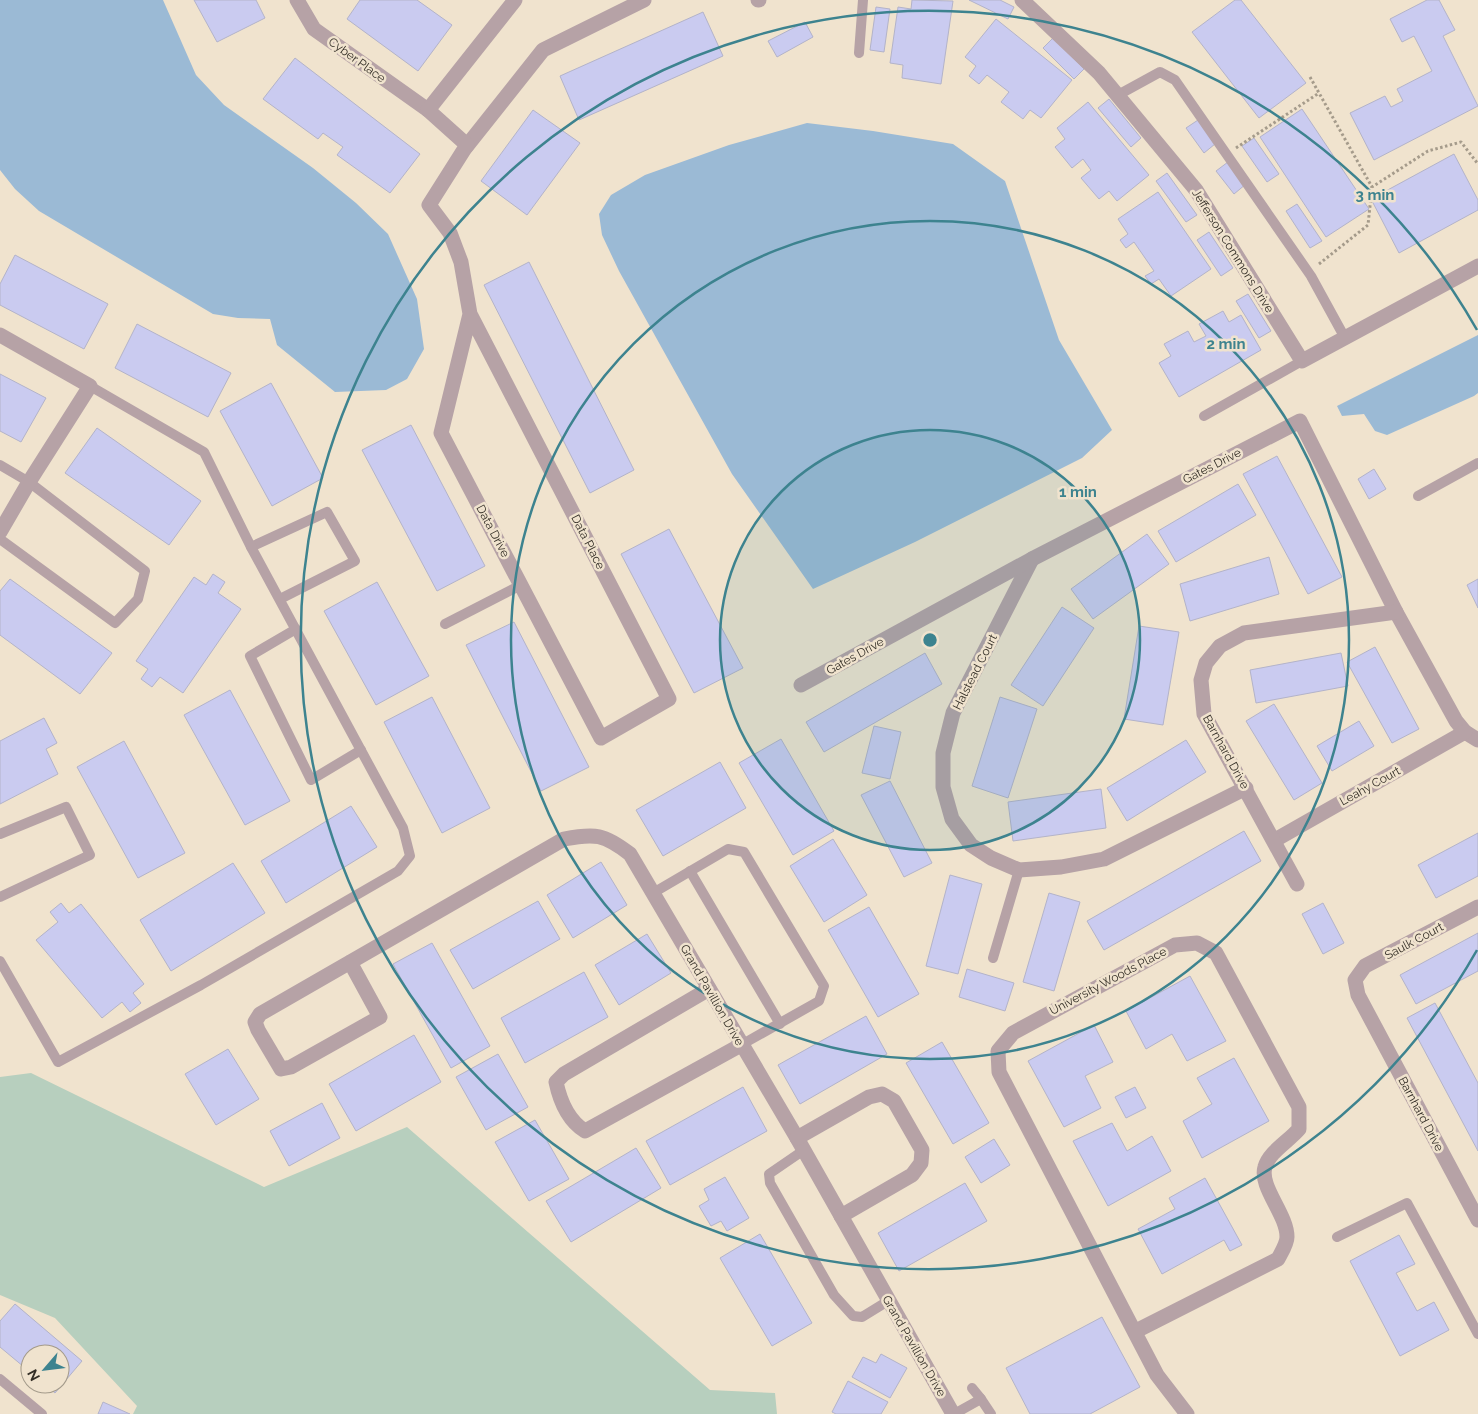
<svg xmlns="http://www.w3.org/2000/svg" width="1478" height="1414" viewBox="0 0 1478 1414" font-family="Raleway,sans-serif">
<style>
.green{fill:#b7cfbe}
.water{fill:#9bbad5}
.building{fill:#cacbf0;stroke:#b3b3c9}
.lines{fill:none;stroke-linecap:round;stroke-linejoin:round}
.path{stroke:#a59b8b;stroke-width:3;stroke-dasharray:2.5 2.5;stroke-linecap:butt}
.lane{stroke:#b6a2a6;stroke-width:10}
.street{stroke:#b6a2a6;stroke-width:15}
.ring{fill:none;stroke:#3d838f;stroke-width:2.5}
.labels{text-anchor:middle;dominant-baseline:central;stroke-width:5;stroke-linejoin:round;paint-order:stroke}
.street-label{font-size:12px;fill:#332e26;stroke:#f0e3ce}
.centre{fill:#3d838f;stroke:#f0e3ce;stroke-width:2.5}
.ring-label{font-size:15px;text-anchor:middle;font-weight:bold;fill:#3d838f;stroke:#f0e3ce;stroke-width:5;stroke-linejoin:round;paint-order:stroke}
</style>
<rect width="100%" height="100%" fill="#f0e3ce"/>
<path class="green" d="M31,1073l233,114 143,-60 303,263 65,3 2,21h-644l4,-8 -82,-88 -55,-23v-218z"/>
<g class="water">
<path d="M0,0h163l33,75 28,30 89,63 43,35 32,31 29,65 7,50 -17,30 -21,11 -51,2 -58,-47 -7,-26 -32,-1 -25,-4 -174,-103 -24,-22 -15,-19z"/>
<path d="M807,123l66,8 80,13 52,37 54,159 53,90 -30,28 -167,84 -102,47 -81,-115 -113,-203 -17,-36 -3,-21 12,-19 34,-20 84,-30z"/>
<path d="M1478,335v58l-4,3 -87,39 -12,-4 -11,-17 -22,2 -5,-10z"/>
</g>
<g class="building">
<path d="M194,0h62l9,18 -48,24z"/>
<path d="M360,0h57l35,25 -34,46 -71,-52z"/>
<path d="M912,0l41,1 -12,83 -39,-6 1,-13 -13,-2 8,-56 13,2z"/>
<path d="M969,0h31l14,7 -6,12z"/>
<path d="M1235,0h6l65,83 -47,35 -67,-86z"/>
<path d="M1427,0h12l16,30 -12,6 35,70 -104,54 -24,-47 35,-17 6,11 12,-6 -6,-12 35,-18 -18,-35 -12,6 -12,-23z"/>
<path d="M876,7l14,2 -6,43 -14,-2z"/>
<path d="M703,12l20,44 -144,64 -19,-44z"/>
<path d="M996,19l76,61 -31,38 -11,-8 -7,9 -22,-17 8,-10 -22,-17 -8,9 -10,-8 7,-10 -11,-9z"/>
<path d="M805,22l8,15 -36,20 -9,-16z"/>
<path d="M1053,38l31,31 -10,10 -31,-31z"/>
<path d="M295,58l125,96 -30,39 -53,-38 6,-8 -20,-14 -5,6 -55,-40z"/>
<path d="M1109,99l32,39 -10,9 -33,-39z"/>
<path d="M1088,102l61,73 -32,26 -8,-10 -10,8 -18,-21 10,-8 -8,-11 -11,9 -17,-21 10,-8 -8,-11z"/>
<path d="M1302,109l67,100 -43,28 -66,-100z"/>
<path d="M533,110l47,33 -53,72 -46,-34z"/>
<path d="M1198,120l17,24 -11,9 -18,-25z"/>
<path d="M1254,138l25,36 -12,8 -25,-36z"/>
<path d="M1454,154l24,46v10l-79,43 -28,-54z"/>
<path d="M1228,162l18,22 -12,10 -18,-23z"/>
<path d="M1167,173l30,42 -11,7 -30,-41z"/>
<path d="M1158,192l53,77 -40,27 -12,-17 -8,5 -6,-8 9,-5 -20,-29 -8,6 -6,-8 8,-6 -10,-15z"/>
<path d="M1297,204l25,37 -12,7 -24,-37z"/>
<path d="M1209,232l24,36 -12,8 -24,-36z"/>
<path d="M15,255l93,49 -24,45 -84,-44v-21z"/>
<path d="M529,262l105,208 -44,23 -106,-208z"/>
<path d="M1248,294l23,37 -12,7 -23,-37z"/>
<path d="M1223,311l6,11 12,-7 20,35 -82,47 -20,-34 12,-7 -7,-12 24,-13 6,11 12,-6 -7,-12z"/>
<path d="M137,324l94,49 -23,44 -93,-49z"/>
<path d="M0,374l46,24 -25,44 -21,-11z"/>
<path d="M271,383l52,95 -51,28 -52,-95z"/>
<path d="M411,425l74,141 -48,25 -75,-141z"/>
<path d="M97,428l104,73 -32,44 -104,-72z"/>
<path d="M1277,456l65,121 -34,17 -65,-120z"/>
<path d="M1374,469l12,20 -17,10 -11,-20z"/>
<path d="M1238,484l18,31 -80,47 -18,-31z"/>
<path d="M669,529l74,139 -49,25 -73,-139z"/>
<path d="M1147,534l22,30 -76,55 -22,-30z"/>
<path d="M1269,557l10,37 -89,27 -10,-37z"/>
<path d="M213,574l12,8 -7,11 23,16 -58,84 -23,-16 -8,10 -11,-8 7,-10 -12,-8 58,-84 12,8z"/>
<path d="M10,579l102,74 -32,41 -80,-59v-44z"/>
<path d="M1478,579v29l-11,-23z"/>
<path d="M377,582l52,94 -53,29 -52,-94z"/>
<path d="M1062,607l32,21 -51,78 -32,-21z"/>
<path d="M514,622l75,145 -48,24 -75,-146z"/>
<path d="M1139,626l40,6 -16,93 -39,-6z"/>
<path d="M1375,647l44,82 -27,14 -45,-81z"/>
<path d="M925,653l17,31 -118,68 -18,-30z"/>
<path d="M1341,653l7,33 -92,17 -6,-33z"/>
<path d="M230,690l60,111 -45,24 -61,-110z"/>
<path d="M432,697l58,111 -48,25 -58,-111z"/>
<path d="M1000,697l37,12 -29,89 -36,-12z"/>
<path d="M1274,704l48,79 -28,17 -48,-79z"/>
<path d="M44,718l13,25 -11,6 12,25 -58,30v-63z"/>
<path d="M1359,721l15,25 -42,25 -15,-25z"/>
<path d="M874,726l27,6 -11,47 -28,-6z"/>
<path d="M781,739l53,92 -41,24 -54,-92z"/>
<path d="M1186,740l20,32 -79,49 -20,-33z"/>
<path d="M124,741l61,112 -47,25 -61,-111z"/>
<path d="M720,762l26,46 -83,48 -27,-46z"/>
<path d="M890,781l42,82 -28,14 -43,-82z"/>
<path d="M1101,789l5,39 -93,13 -5,-39z"/>
<path d="M351,806l26,41 -91,56 -25,-42z"/>
<path d="M1244,831l17,30 -157,89 -17,-29z"/>
<path d="M1478,833v43l-42,22 -18,-33z"/>
<path d="M833,839l34,56 -43,27 -34,-56z"/>
<path d="M601,862l26,43 -54,33 -26,-43z"/>
<path d="M233,863l32,50 -94,58 -31,-51z"/>
<path d="M950,875l32,9 -24,90 -32,-8z"/>
<path d="M1049,893l31,9 -26,89 -31,-9z"/>
<path d="M538,901l22,38 -87,50 -23,-39z"/>
<path d="M61,903l8,10 12,-9 63,80 -11,9 8,10 -11,9 -8,-10 -20,16 -66,-78 22,-18 -8,-10z"/>
<path d="M1323,903l21,40 -21,11 -21,-40z"/>
<path d="M869,907l50,87 -41,23 -50,-87z"/>
<path d="M1478,933v38l-62,33 -16,-29z"/>
<path d="M647,934l24,39 -52,32 -24,-40z"/>
<path d="M432,943l58,103 -39,22 -58,-104z"/>
<path d="M967,969l47,14 -9,28 -46,-14z"/>
<path d="M584,972l24,45 -83,46 -24,-45z"/>
<path d="M1190,976l36,65 -39,20 -15,-27 -26,15 -20,-38z"/>
<path d="M1435,1003l43,80v68l-71,-133z"/>
<path d="M866,1016l21,38 -87,50 -22,-39z"/>
<path d="M1094,1025l19,37 -28,14 16,32 -37,19 -36,-66z"/>
<path d="M414,1035l27,47 -85,49 -27,-47z"/>
<path d="M942,1042l47,81 -36,21 -47,-81z"/>
<path d="M228,1049l31,50 -43,26 -31,-51z"/>
<path d="M498,1054l30,53 -42,23 -30,-53z"/>
<path d="M1234,1058l35,63 -67,37 -19,-37 29,-17 -15,-26z"/>
<path d="M743,1087l24,44 -97,54 -24,-44z"/>
<path d="M1135,1087l11,21 -20,10 -11,-21z"/>
<path d="M322,1103l18,35 -51,28 -19,-35z"/>
<path d="M535,1120l34,59 -40,22 -34,-59z"/>
<path d="M1112,1123l15,28 25,-15 19,35 -63,35 -35,-65z"/>
<path d="M994,1139l16,26 -29,18 -16,-26z"/>
<path d="M636,1148l25,40 -90,54 -25,-41z"/>
<path d="M725,1177l24,41 -22,13 -6,-10 -10,5 -12,-20 10,-6 -5,-11z"/>
<path d="M1205,1178l37,67 -12,6 -6,-11 -62,34 -24,-45 37,-20 -6,-11z"/>
<path d="M965,1183l22,38 -88,50 -21,-38z"/>
<path d="M760,1234l52,89 -40,23 -52,-88z"/>
<path d="M1399,1235l16,29 -19,9 21,38 17,-9 15,28 -49,26 -50,-95z"/>
<path d="M15,1304l67,57 -27,32 -11,-9h16v-30h-30v18l-30,-25v-26z"/>
<path d="M1102,1317l38,70 -50,27h-60l-24,-46z"/>
<path d="M881,1354l26,14 -17,30 -38,-21 11,-20 13,6z"/>
<path d="M848,1381l40,21 -7,12h-45l-4,-2z"/>
<path d="M103,1402l27,12h-32z"/>
</g>
<g class="lines">
<g class="path">
<path d="M1310,77l62,110"/>
<path d="M1236,148l83,-55"/>
<path d="M1319,264l49,-39 4,-38 56,-36 33,-9 17,22"/>
</g>
<g class="lane">
<path d="M859,53l4,-53"/>
<path d="M1118,95l42,-23 15,8 136,196 34,62"/>
<path d="M1204,416l98,-55"/>
<path d="M0,465l29,17 116,89 -7,28 -23,24 -115,-84"/>
<path d="M1418,496l60,-33"/>
<path d="M251,547l76,-35 28,49 -75,38"/>
<path d="M445,624l76,-39"/>
<path d="M296,629l-46,27 61,124 50,-30"/>
<path d="M0,834l66,-27 24,48 -90,42"/>
<path d="M690,871l90,153"/>
<path d="M653,893l75,-44 16,3 80,134 -5,15 -78,44"/>
<path d="M993,958l26,-88"/>
<path d="M0,961l58,101 143,-77 197,-114 12,-15 -7,-28 -152,-281 -47,-95 -114,-66"/>
<path d="M804,1150l-35,24 1,9 64,112 19,21 9,1 26,-16"/>
<path d="M1337,1237l70,-34 71,131"/>
<path d="M0,1379l42,35"/>
<path d="M972,1388l9,11"/>
<path d="M954,1414l27,-15 10,15"/>
</g>
<g class="street">
<path d="M297,0l17,29 114,81"/>
<path d="M758,0h1"/>
<path d="M1022,0l77,73 97,117 106,171 176,-95"/>
<path d="M466,147l77,-97 101,-50"/>
<path d="M470,314l-29,119 160,305 68,-39 -199,-385 -9,-52 -11,-29 -21,-28 38,-60 -39,-35 87,-110"/>
<path d="M0,335l90,51 -61,96 -29,50"/>
<path d="M1032,559l-79,154 -10,40v34l9,32 19,26 20,13 28,12 42,-3 43,-8 142,-71"/>
<path d="M801,685l231,-126 268,-138 96,191 60,109 9,11 13,8"/>
<path d="M1275,840l190,-108"/>
<path d="M1297,884l-93,-170 -3,-34 5,-17 14,-17 24,-13 152,-21"/>
<path d="M1478,907l-113,59 -10,14 3,15 120,225"/>
<path d="M350,962l30,55 -89,50 -10,2 -23,-39 -3,-8 5,-8 304,-175c31,-6 40,-5 66,15l167,284 156,276"/>
<path d="M709,989l-145,85 -8,8c4,19 13,39 29,49l156,-86"/>
<path d="M797,1138l72,-41 13,-3 12,7 28,49 -1,13 -9,12 -71,41"/>
<path d="M1136,1331l142,-72c3,-6 9,-15 9,-22 0,-23 -28,-50 -22,-70 4,-15 24,-26 34,-38v-22l-83,-154 -19,-10 -22,2 -162,88 -15,18 1,21 158,303 30,39"/>
</g>
</g>
<circle cx="930" cy="640" r="210" fill="#3d838f" fill-opacity=".12"/>
<g class="ring">
<circle cx="930" cy="640" r="210"/>
<circle cx="930" cy="640" r="419"/>
<path d="M1477 950A629 629 0 1 1 1477 330"/>
</g>
<g class="labels">
<g class="street-label">
<text transform="translate(357 60) rotate(36)">Cyber Place</text>
<text transform="translate(1233 251) rotate(58)">Jefferson Commons Drive</text>
<text transform="translate(1212 466) rotate(-27)">Gates Drive</text>
<text transform="translate(493 531) rotate(62)">Data Drive</text>
<text transform="translate(588 542) rotate(63)">Data Place</text>
<text transform="translate(855 656) rotate(-29)">Gates Drive</text>
<text transform="translate(975 672) rotate(-63)">Halstead Court</text>
<text transform="translate(1226 752) rotate(61)">Barnhard Drive</text>
<text transform="translate(1370 786) rotate(-29)">Leahy Court</text>
<text transform="translate(1414 941) rotate(-28)">Saulk Court</text>
<text transform="translate(1108 981) rotate(-28)">University Woods Place</text>
<text transform="translate(712 995) rotate(60)">Grand Pavillion Drive</text>
<text transform="translate(1421 1114) rotate(62)">Barnhard Drive</text>
<text transform="translate(914 1346) rotate(60)">Grand Pavillion Drive</text>
</g>
</g>
<circle cx="930" cy="640" r="8" class="centre"/>
<g class="ring-label">
<text x="1375" y="200">3 min</text>
<text x="1226" y="349">2 min</text>
<text x="1078" y="497">1 min</text>
</g>
<g transform="translate(45 1369) rotate(242)"><circle r="24" fill="#f0e3ce" stroke="#a49b8b"/>
<path d="M0-4L9 19L0 12L-9 19Z" fill="#3d838f"/>
<text y="-8" font-size="14" font-weight="bold" text-anchor="middle" fill="#332e26">N</text>
</g>
</svg>
